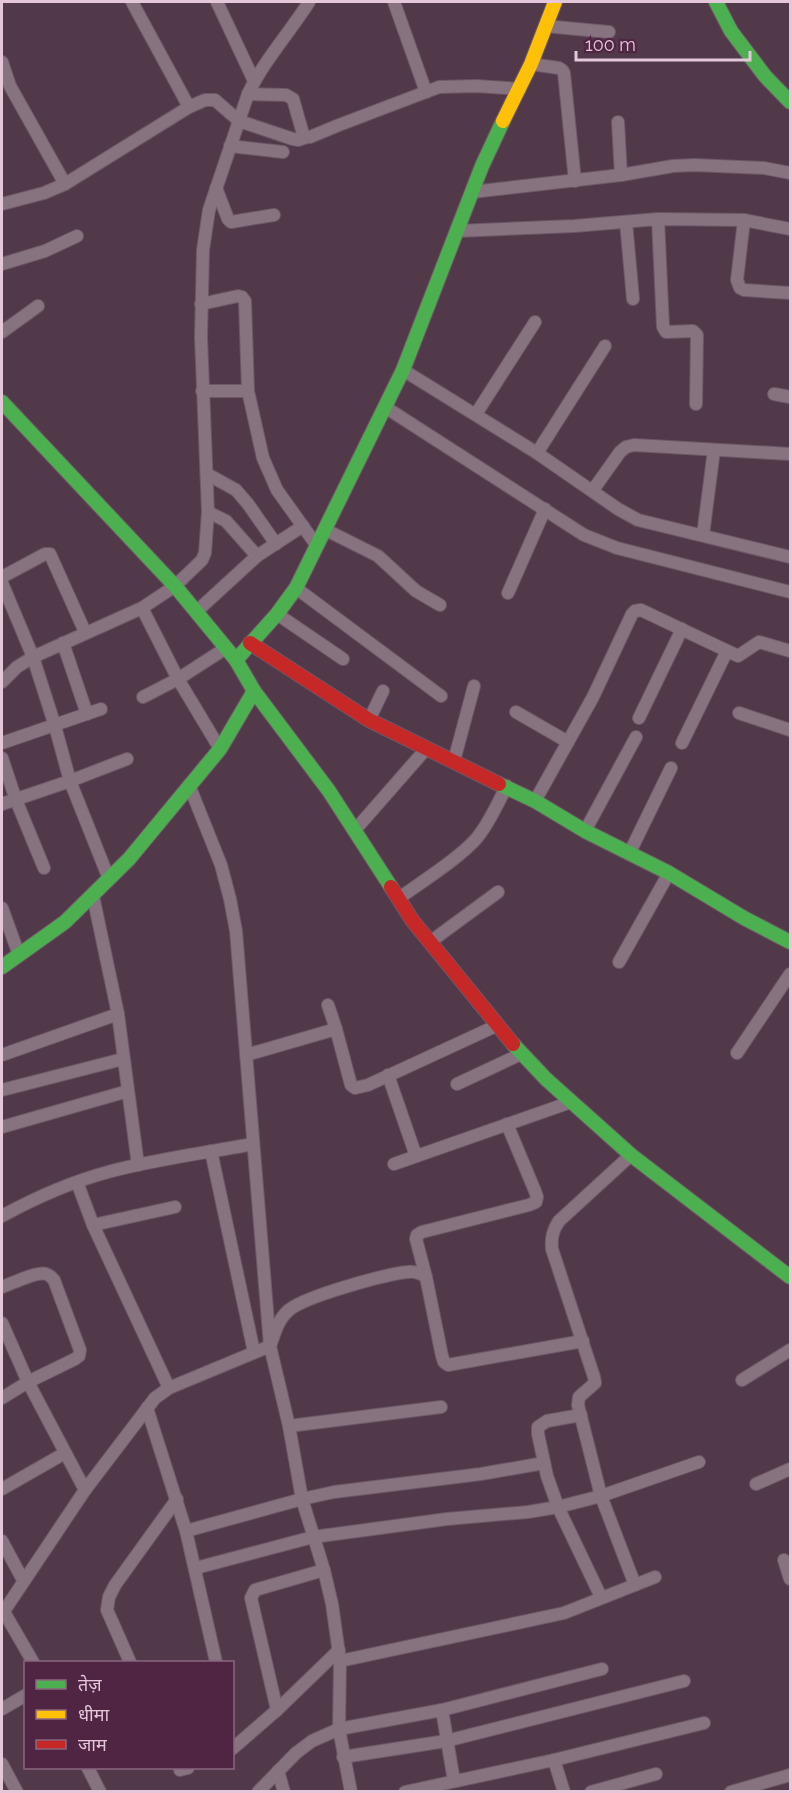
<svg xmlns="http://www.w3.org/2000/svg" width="792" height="1793" viewBox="0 0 792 1793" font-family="Raleway,'Noto Sans Devanagari',sans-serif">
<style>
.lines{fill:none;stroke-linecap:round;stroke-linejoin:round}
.street-casing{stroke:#6d5867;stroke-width:14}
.fast-casing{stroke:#6d5867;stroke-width:16}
.slow-casing{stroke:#6d5867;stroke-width:16}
.jam-casing{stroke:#6d5867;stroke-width:16}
.street{stroke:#877380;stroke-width:12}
.fast{stroke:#4caf50;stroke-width:14}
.slow{stroke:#ffc107;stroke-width:14}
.jam{stroke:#c62828;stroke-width:14}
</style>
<rect width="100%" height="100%" fill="#51394a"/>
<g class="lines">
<g class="street-casing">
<g id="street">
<path d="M132,2l57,105"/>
<path d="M217,2l37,79"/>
<path d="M394,2l32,90"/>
<path d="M545,26l64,6"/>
<path d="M2,62l8,24 55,98"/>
<path d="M531,64l28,4 3,2 2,3 11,108"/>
<path d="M248,94l38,1 7,4 10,35 2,3h5l29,-12 100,-38 37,-1 44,3"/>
<path d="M618,122l3,53"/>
<path d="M230,146l53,6"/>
<path d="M216,188l12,31 3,3 43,-7"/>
<path d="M472,192l149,-17 52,-9 21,-1 70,3 26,5"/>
<path d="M2,204l42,-11 21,-9 124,-77 16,-7h10l24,21 54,18 5,1 9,-3"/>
<path d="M658,219l5,108 3,5 27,-1 4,4 -1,69"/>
<path d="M744,220l-7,60 3,8 4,2 46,3"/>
<path d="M626,222l7,77"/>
<path d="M457,231l117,-5 84,-7 86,1 46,9"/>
<path d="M2,264l43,-13 32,-15"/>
<path d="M201,304l37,-8 4,1 3,4 3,90 15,67 14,32 40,56"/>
<path d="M2,332l36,-26"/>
<path d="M403,370l134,83 81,56 20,11 152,37"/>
<path d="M202,391h46"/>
<path d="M774,394l16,3"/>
<path d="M385,407l199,128 33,13 173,44"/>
<path d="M476,414l59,-92"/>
<path d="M537,453l68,-107"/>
<path d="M207,474l29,16 12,14 28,40"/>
<path d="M593,490l27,-38 6,-5 8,-2 156,9"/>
<path d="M208,512l18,9 31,35"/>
<path d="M326,530l52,26 38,35 24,14"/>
<path d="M703,535l11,-85"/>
<path d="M2,577l43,-23h5l35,78"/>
<path d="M2,583l31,74 22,69 15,55 39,98"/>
<path d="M296,588l145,108"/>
<path d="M508,593l37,-84"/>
<path d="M142,608l36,71 42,70"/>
<path d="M197,611l60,-55 46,-30"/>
<path d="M277,614l66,45"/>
<path d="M63,643l24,71"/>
<path d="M2,682l15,-15 16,-10 109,-49 33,-22 27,-26 3,-7 3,-41 -7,-175 2,-87 6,-40 39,-116c15,-32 42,-62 61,-92"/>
<path d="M143,697l35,-18 48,-31"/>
<path d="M516,712l52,30"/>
<path d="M739,713l51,17"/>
<path d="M639,718l43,-89"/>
<path d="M369,720l14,-29"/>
<path d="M2,743l99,-34"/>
<path d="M682,743l45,-92"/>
<path d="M2,758l14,42 28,68"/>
<path d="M454,761l20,-75"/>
<path d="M189,785l32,80 9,34 6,32 34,415 19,80 13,73 22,71 8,34 8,57 -1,68 12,63"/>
<path d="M535,801l58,-104 39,-83 3,-3 6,-1 97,46 21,-14 31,9"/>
<path d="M2,804l68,-23 57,-22"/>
<path d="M355,830l71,-81"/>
<path d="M585,831l51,-94"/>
<path d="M629,854l42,-86"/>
<path d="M93,896l25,118 20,151"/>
<path d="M398,899c23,-17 59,-39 78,-60 13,-15 21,-35 31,-53"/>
<path d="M2,908l17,47"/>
<path d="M430,942l68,-50"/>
<path d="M619,962l50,-89"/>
<path d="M328,1005l8,24 15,56 4,3 13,-3 130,-60"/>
<path d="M737,1053l53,-79"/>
<path d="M2,1055l116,-41"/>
<path d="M246,1055l90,-26"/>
<path d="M388,1075l28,81"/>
<path d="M457,1084l64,-30"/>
<path d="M2,1090l121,-31"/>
<path d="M2,1127l126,-36"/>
<path d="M211,1151l43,201"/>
<path d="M631,1155l-72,66c-6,9 -8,16 -7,28l42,128 1,6 -16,14 -1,8 23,91 34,89"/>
<path d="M394,1164l177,-62"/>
<path d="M77,1182l16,43 76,163"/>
<path d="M2,1216c33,-18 69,-34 106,-44 48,-13 97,-19 145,-28"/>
<path d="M93,1225l82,-18"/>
<path d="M426,1277l-10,-38 1,-4 5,-3 107,-27 7,-3 1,-5 -2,-6 -28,-67"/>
<path d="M2,1287c9,-3 35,-16 44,-13 4,1 5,3 8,6l26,70 -1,6 -4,3 -47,23 -26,16"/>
<path d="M2,1323l26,59 57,108"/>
<path d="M742,1380l48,-30"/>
<path d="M147,1408l39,123 30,131"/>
<path d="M581,1415l-34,6 -9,6v7l9,42 11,31 43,90"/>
<path d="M289,1426l152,-19"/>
<path d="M756,1484l34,-15"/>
<path d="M2,1489l63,-36"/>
<path d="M186,1531l116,-32 32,-7 147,-18 63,-11"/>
<path d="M2,1541l21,39"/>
<path d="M784,1560l6,19"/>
<path d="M196,1568l117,-31 134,-18 81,-7 30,-5 43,-11 98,-34"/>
<path d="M4,1612l29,50"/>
<path d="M2,1614l83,-124 70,-92 14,-10 101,-42c5,-13 8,-27 19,-36 17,-14 97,-36 119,-38 7,-1 12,1 18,5l16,79 2,6 4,3 135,-24"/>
<path d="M340,1661l224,-48 91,-36"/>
<path d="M130,1662l-23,-52 2,-13 6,-12 62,-86"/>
<path d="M2,1709l24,-14"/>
<path d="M277,1710l-26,-112 4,-8 69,-20"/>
<path d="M442,1710l12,71"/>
<path d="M232,1749l45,-39 62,-60"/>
<path d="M343,1757l103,-16 238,-60"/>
<path d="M554,1760l10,32"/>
<path d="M2,1764l15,28"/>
<path d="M88,1768l12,24"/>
<path d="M180,1770l8,-2"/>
<path d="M278,1771l6,21"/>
<path d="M258,1792l38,-39 16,-12 27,-12 103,-19 160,-41"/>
<path d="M405,1792l149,-32 150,-37"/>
<path d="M591,1792l65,-18"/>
<path d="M731,1792l59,-17"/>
</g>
</g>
<g class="fast-casing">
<g id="fast">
<path d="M716,2l15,29 34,45 25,26"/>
<path d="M2,402l173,184 61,74 18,31 75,100 62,96"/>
<path d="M236,660l41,-46 19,-26 107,-218 79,-204 21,-45"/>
<path d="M499,784l36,17 50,30 84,42 75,45 46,24"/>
<path d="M2,967l63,-45 64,-63 91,-110 34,-58"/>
<path d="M513,1044l33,35 85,76 159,122"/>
</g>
</g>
<g class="slow-casing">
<path id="slow" d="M503,121l28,-57 24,-62"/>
</g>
<g class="jam-casing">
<g id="jam">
<path d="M250,643l119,77 130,64"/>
<path d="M391,887l21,33 101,124"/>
</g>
</g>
<use href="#street" class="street"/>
<use href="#fast" class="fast"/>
<use href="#slow" class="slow"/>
<use href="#jam" class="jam"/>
</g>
<rect width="792" height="1793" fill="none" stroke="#e4c8da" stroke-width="6"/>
<rect x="24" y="1661" width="210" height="108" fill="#502543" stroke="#8b667f" stroke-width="1.5"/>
<rect x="36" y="1680" width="30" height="9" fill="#4caf50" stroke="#8b667f" stroke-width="1.5"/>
<text x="78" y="1691" font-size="18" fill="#e4c8da">तेज़</text>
<rect x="36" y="1710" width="30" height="9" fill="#ffc107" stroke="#8b667f" stroke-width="1.5"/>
<text x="78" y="1721" font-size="18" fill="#e4c8da">धीमा</text>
<rect x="36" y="1740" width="30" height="9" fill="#c62828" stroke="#8b667f" stroke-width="1.5"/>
<text x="78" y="1751" font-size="18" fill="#e4c8da">जाम</text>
<path d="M576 51v9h174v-9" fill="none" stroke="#e4c8da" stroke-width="3"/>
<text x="585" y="51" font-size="18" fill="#e4c8da" stroke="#502543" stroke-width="4.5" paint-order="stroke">100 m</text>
</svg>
